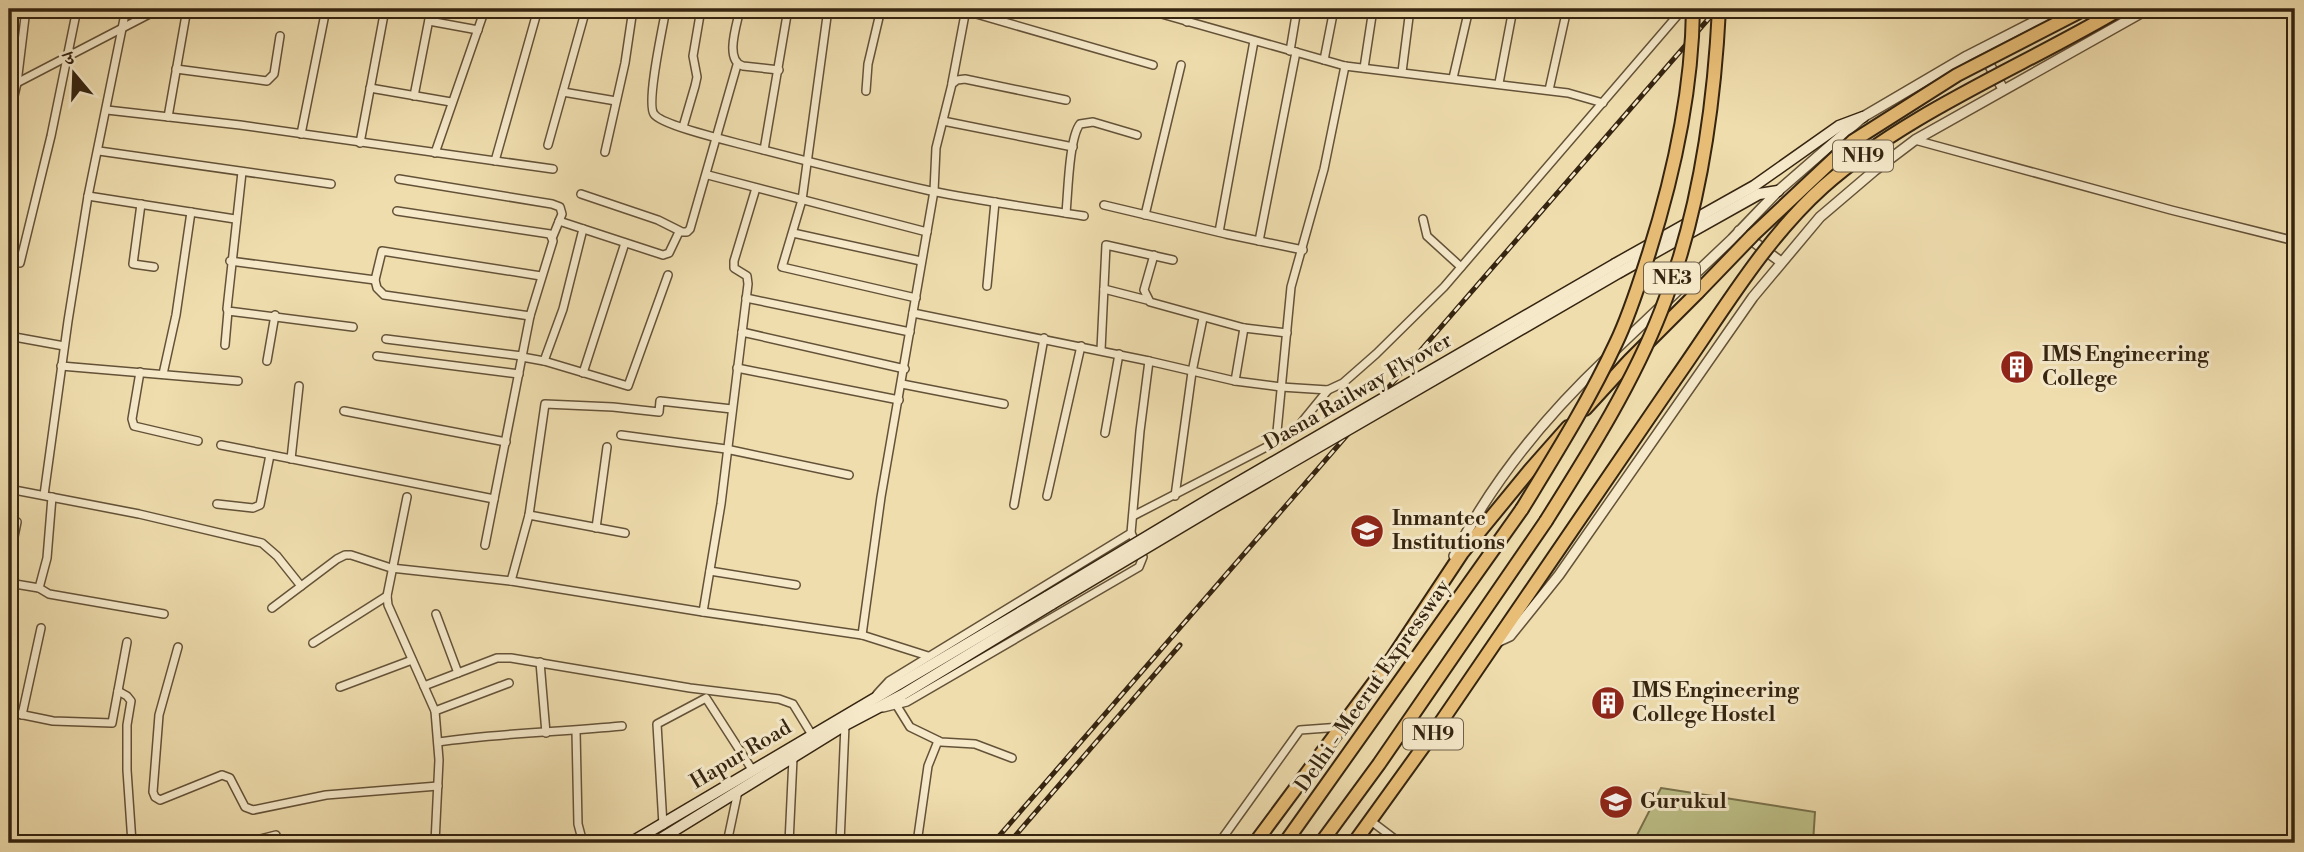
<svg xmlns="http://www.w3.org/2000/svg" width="2304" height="852" viewBox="0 0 2304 852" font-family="'Libre Bodoni','Noto Serif Devanagari',serif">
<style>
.green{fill:#bdc088;stroke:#79724c;stroke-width:2}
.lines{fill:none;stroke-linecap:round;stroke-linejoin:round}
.minor-casing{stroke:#645238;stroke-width:10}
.tertiary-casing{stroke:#645238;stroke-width:12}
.secondary-casing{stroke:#352410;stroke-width:13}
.trunk-casing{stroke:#352410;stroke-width:16}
.motorway-casing{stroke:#352410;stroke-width:16}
.minor{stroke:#f5e9ca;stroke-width:7}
.tertiary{stroke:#f5e9ca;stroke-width:9}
.secondary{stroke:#f5e9ca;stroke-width:10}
.trunk{stroke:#e8be77;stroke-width:12}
.motorway{stroke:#e8be77;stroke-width:12}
.rail-casing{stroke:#352410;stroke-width:5}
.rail{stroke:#f5e9ca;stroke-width:2.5;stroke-dasharray:8;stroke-linecap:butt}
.secondary-bridge-casing{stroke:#352410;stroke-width:13;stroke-linecap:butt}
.trunk-bridge-casing{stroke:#352410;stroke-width:16;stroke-linecap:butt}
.motorway-bridge-casing{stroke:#352410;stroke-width:16;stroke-linecap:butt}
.secondary-bridge{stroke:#f5e9ca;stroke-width:10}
.trunk-bridge{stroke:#e8be77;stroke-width:12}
.motorway-bridge{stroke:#e8be77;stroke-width:12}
.labels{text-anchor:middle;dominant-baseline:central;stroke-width:6;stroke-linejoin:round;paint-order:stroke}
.shield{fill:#f5e9ca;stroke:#6f5f48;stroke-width:2}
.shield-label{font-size:19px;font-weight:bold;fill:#352410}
.poi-label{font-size:21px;font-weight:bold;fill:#352410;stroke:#f5e9ca;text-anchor:start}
.street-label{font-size:21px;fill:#352410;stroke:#f5e9ca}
</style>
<rect width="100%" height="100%" fill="#efddae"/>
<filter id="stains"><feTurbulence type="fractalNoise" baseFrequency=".00286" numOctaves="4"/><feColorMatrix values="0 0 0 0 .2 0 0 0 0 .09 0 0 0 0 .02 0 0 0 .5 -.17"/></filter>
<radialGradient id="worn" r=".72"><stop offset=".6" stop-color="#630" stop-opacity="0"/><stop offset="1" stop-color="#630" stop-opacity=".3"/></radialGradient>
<path class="green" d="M1661,788l154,24 -2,31h-177l1,-8z"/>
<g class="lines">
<g class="minor-casing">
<g id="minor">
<path d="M666,9c-3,17 -20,94 -12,105 7,11 75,27 90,31 62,16 124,32 187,46 51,10 102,17 153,25"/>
<path d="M740,9c-3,15 -16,52 3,57l36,4"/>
<path d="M828,9l-26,191 -20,67 134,31"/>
<path d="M1144,9l201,57 223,27 35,10"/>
<path d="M966,11l187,54"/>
<path d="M429,21l49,9"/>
<path d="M1187,22l4,-13"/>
<path d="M1290,51l7,-42"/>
<path d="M1324,60l10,-51"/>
<path d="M1364,68l9,-59"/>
<path d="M176,69l91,12 7,-7 6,-38"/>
<path d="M1402,72l8,-63"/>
<path d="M1453,78l16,-69"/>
<path d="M952,83l14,-74"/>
<path d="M1499,83l14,-74"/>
<path d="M9,87l150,-78"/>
<path d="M370,88l81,14"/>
<path d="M1549,90l18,-81"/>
<path d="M866,91l2,-27 13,-55"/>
<path d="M563,92l53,9"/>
<path d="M414,96l17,-87"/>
<path d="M107,110l133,15 313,44"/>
<path d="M9,117l8,-34 9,-74"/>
<path d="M168,117l19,-108"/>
<path d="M943,121l130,26"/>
<path d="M683,127l12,-41 2,-9 -4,-21 8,-47"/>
<path d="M301,134l25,-125"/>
<path d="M1915,140l256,70 124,31"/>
<path d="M360,143l25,-134"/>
<path d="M548,145l38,-136"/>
<path d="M764,150l24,-141"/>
<path d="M99,151l232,33"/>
<path d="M605,152l20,-89 8,-54"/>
<path d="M435,153l50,-144"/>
<path d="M495,161l43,-152"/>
<path d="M242,172l-15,137 1,2 125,16"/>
<path d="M708,175l219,57"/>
<path d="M399,179l153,25 8,3 2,7 -9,22"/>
<path d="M581,194l77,26 22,11"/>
<path d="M88,196l147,23"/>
<path d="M141,204l-8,60 21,3"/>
<path d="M1104,205l122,29 77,16"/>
<path d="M397,211l153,23 3,7 -23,75 -45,229"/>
<path d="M1066,213c2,-20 3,-75 14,-89l13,-2 44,13"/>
<path d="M1145,215l36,-150"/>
<path d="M1423,219l4,17 34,31"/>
<path d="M559,221l104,34 6,-2 10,-21h8l3,-3 47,-164"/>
<path d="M1219,232l35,-191"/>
<path d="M793,233l128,28"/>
<path d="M1259,241l37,-189"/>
<path d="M1154,255l-10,35 6,12 94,26 43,5"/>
<path d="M230,261l145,19 7,-29 159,25"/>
<path d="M20,263l31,-127 26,-127"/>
<path d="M375,280l2,8 7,7 146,21"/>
<path d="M987,286l8,-84"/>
<path d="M1104,289l43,11"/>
<path d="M746,298l164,34"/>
<path d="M913,313l236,48"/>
<path d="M742,332l163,37"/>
<path d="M9,336l55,10"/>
<path d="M386,339l136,17"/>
<path d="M225,345l3,-34"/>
<path d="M1101,350l5,-105 67,15"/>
<path d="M377,356l142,18"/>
<path d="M522,357l22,4 19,-52 20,-80"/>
<path d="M267,361l8,-46"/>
<path d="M544,361l84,25 40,-111"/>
<path d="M61,366l177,15"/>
<path d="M737,368l162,32"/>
<path d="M140,372l-8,47 2,7 64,15"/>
<path d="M583,373l42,-130"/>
<path d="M163,374l13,-59 15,-103"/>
<path d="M1235,381l9,-53"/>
<path d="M902,384l102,20"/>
<path d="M344,411l162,31"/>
<path d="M1105,433l14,-79"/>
<path d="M621,435l105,14 123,26"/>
<path d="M1276,442l15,-155 33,-118 21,-103"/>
<path d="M221,445l273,54"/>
<path d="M291,459l8,-73"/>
<path d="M9,489l130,25 123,29 15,13 24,30"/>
<path d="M44,495l24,-174 20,-125 38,-187"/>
<path d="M1047,496l34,-150"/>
<path d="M1175,496l17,-124 11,-54"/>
<path d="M407,497l-20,99 1,9 47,106 4,49 -4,83"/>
<path d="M217,504l36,4 7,-3 10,-50"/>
<path d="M1014,505l30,-167"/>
<path d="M529,515l16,-111 68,3 46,5 1,-11 72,8"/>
<path d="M1133,516l143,-74 21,-14 31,-38"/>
<path d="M596,528l11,-81"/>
<path d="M9,561l8,-39"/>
<path d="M710,571l86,14"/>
<path d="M511,581l18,-66 96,18"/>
<path d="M9,583l30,5 10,6 115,20"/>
<path d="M39,588l8,-30 5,-61"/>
<path d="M272,608l65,-49 8,-4h6l40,13 120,13 192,31 159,23 66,21"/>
<path d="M703,612l18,-108 27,-220 -1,-8 -13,-8v-7l22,-73"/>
<path d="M436,614l22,59"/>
<path d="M862,635l19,-138 53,-306 2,-43 16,-64 5,-4 8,-1 101,21"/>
<path d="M313,643l74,-47"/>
<path d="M178,647l-19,68 -6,77 2,5 5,3 62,-25 8,3 15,29 8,3 73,-15 112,-9"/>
<path d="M540,662l6,71"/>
<path d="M424,686l73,-28h14l179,30 89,11 14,5 19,31"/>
<path d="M340,687l72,-27"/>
<path d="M118,691l9,5 4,5 -4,24v45l5,73"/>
<path d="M877,694l12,-13 242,-148 9,-102 9,-70 86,20 46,6 47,3 15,-7 33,-29 68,-67 239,-278"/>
<path d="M897,706l13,21 31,15 34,2 37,14"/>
<path d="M883,708l24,-6 232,-135 4,-10 -12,-24"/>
<path d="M435,711l74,-28"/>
<path d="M9,712l44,9 59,2 15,-81"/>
<path d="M22,715l19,-87"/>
<path d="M576,731l2,93 5,19"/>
<path d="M438,742c60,-9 123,-10 184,-16"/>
<path d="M1371,821l29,22"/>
<path d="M663,825l-6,-101 49,-26 47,73"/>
<path d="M245,843l31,-8"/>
<path d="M727,843l11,-52"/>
<path d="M789,843l4,-85"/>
<path d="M840,843l5,-118"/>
<path d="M917,843l11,-77 10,-25"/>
<path d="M1219,843l81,-113 41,-3"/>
</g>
</g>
<g class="tertiary-casing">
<g id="tertiary">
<path d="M1985,57l18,32"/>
<path d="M1842,145l39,21"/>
<path d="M1739,231l42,31"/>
<path d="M1615,350l117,-111 46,-48 85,-74 104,-61 92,-47"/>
<path d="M1454,556c37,-73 92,-140 151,-196"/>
<path d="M1497,642l13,-6 49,-61 194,-278 67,-80 54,-46 41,-31 233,-131"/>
</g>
</g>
<g class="secondary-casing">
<g id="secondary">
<path d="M1615,264l139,-78 85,-60 24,-9"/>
<path d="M1620,272l139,-78 19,-3"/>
<path d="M630,843l418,-247"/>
<path d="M654,843l191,-118 57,-30 150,-91"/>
</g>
</g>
<g class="trunk-casing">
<g id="trunk">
<path d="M1585,409l44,-48 69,-69"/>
<path d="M1255,843l138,-186 69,-104 68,-83 38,-43"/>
<path d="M1354,843l85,-118 235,-344"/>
</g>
</g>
<g class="motorway-casing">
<g id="motorway">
<path d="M1285,843l237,-334"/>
<path d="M1321,843l58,-79 167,-243"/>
</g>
</g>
<use href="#minor" class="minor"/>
<use href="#tertiary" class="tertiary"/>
<use href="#secondary" class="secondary"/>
<use href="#trunk" class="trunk"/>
<use href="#motorway" class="motorway"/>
<g class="rail-casing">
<g id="rail">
<path d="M993,843l724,-834"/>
<path d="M1009,843l171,-198"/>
</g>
</g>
<use href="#rail" class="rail"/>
<g class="secondary-bridge-casing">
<g id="secondary-bridge">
<path d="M1048,596l165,-99 402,-233"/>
<path d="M1052,604l166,-99 402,-233"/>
</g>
</g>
<g class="trunk-bridge-casing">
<g id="trunk-bridge">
<path d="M1698,292l55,-57 100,-94 104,-66 128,-66"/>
<path d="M1674,381c46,-65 89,-140 149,-194 83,-74 201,-121 297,-178"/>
</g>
</g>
<g class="motorway-bridge-casing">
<g id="motorway-bridge">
<path d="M1522,509c33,-54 67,-108 94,-166 14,-29 23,-59 33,-90 25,-79 43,-161 44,-244"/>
<path d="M1546,521c42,-67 86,-136 115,-210 38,-95 53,-201 58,-302"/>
</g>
</g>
<use href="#secondary-bridge" class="secondary-bridge"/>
<use href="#trunk-bridge" class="trunk-bridge"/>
<use href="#motorway-bridge" class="motorway-bridge"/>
</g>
<defs>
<g id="building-disc" transform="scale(1.75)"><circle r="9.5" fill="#8f2418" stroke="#f5e9ca"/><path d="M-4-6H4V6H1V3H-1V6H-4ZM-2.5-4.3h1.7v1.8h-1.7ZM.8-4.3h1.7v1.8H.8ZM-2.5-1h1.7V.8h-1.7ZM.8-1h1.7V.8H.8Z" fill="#fff"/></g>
<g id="university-disc" transform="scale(1.75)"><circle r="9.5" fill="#8f2418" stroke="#f5e9ca"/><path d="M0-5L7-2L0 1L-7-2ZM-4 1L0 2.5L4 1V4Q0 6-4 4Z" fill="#fff"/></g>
<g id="school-disc" transform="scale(1.75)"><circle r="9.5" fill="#8f2418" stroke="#f5e9ca"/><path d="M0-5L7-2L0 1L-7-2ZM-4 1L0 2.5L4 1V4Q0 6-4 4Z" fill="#fff"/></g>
</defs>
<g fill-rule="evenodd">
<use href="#building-disc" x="2017" y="367"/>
<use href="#university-disc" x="1367" y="531"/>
<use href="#building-disc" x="1608" y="703"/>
<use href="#school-disc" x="1616" y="802"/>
</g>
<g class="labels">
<g class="shield">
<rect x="1833" y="140.5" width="60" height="31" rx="5"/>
<rect x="1644" y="262.5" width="56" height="31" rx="5"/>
<rect x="1403" y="718.5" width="60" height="31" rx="5"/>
</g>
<g class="shield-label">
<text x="1863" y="156">NH9</text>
<text x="1672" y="278">NE3</text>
<text x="1433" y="734">NH9</text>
</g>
<g class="poi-label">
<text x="2042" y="355">IMS Engineering<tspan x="2042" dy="24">College</tspan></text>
<text x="1392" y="519">Inmantec<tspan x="1392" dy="24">Institutions</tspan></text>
<text x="1632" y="691">IMS Engineering<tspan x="1632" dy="24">College Hostel</tspan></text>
<text x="1640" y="802">Gurukul</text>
</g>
<g class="street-label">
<text transform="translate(1358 392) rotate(-30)">Dasna Railway Flyover</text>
<text transform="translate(1373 686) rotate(-55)">Delhi - Meerut Expressway</text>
<text transform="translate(741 755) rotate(-31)">Hapur Road</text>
</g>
</g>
<rect width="2304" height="852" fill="none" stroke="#efddae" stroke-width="35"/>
<rect x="10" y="10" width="2283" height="831" fill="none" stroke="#352410" stroke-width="3.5"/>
<rect x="18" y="18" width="2269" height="817" fill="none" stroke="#352410" stroke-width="2"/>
<g transform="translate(74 74) rotate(341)" stroke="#f5e9ca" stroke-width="5" paint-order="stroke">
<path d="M0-5L12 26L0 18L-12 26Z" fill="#352410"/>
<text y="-10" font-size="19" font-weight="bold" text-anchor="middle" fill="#352410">उ</text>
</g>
<rect width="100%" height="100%" filter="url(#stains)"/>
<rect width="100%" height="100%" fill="url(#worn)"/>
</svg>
